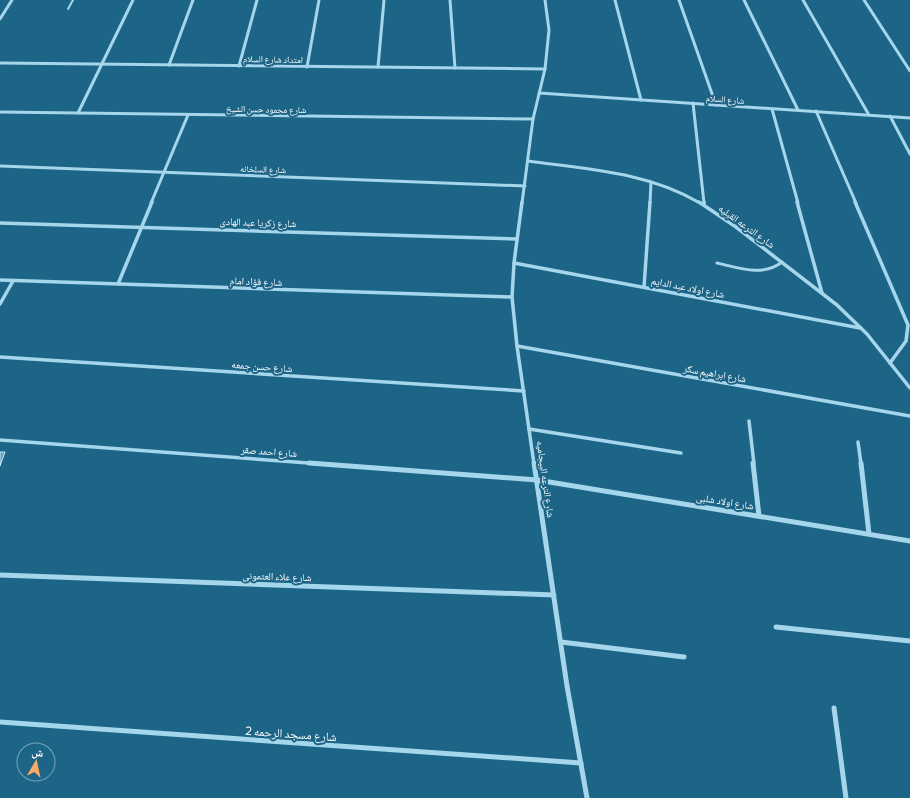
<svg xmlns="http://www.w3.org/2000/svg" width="910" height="798" viewBox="0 0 910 798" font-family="Commissioner,'Noto Naskh Arabic',sans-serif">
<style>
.building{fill:#63a1bc;stroke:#caeaf8}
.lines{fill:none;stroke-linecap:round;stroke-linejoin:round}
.service-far1{stroke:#a5d6eb;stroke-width:2}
.service{stroke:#a5d6eb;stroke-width:3}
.minor-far2{stroke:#a5d6eb;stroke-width:3}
.minor-far1{stroke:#a5d6eb;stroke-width:3.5}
.minor{stroke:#a5d6eb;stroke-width:5}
.labels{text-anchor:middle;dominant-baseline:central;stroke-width:4;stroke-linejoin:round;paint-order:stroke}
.far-street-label{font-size:9px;fill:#fff;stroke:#1d6587}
.street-label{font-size:10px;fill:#fff;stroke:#1d6587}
.near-street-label{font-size:12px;fill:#fff;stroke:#1d6587}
</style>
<rect width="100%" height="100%" fill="#1d6587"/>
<path class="building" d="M0,452h5l-5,14z"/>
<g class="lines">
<path class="service-far1" d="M68,9l5,-9"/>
<path class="service" d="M717,263c22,5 46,14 65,-1"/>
<g class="minor-far2">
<path d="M450,0l5,68"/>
<path d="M615,0l26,100"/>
<path d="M679,0l37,105"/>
<path d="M744,0l54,110"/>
<path d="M803,0l66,115"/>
<path d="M864,0l46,71"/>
<path d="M0,19l12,-19"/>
<path d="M0,63l545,6"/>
<path d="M169,65l24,-65"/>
<path d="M239,66l18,-66"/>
<path d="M307,67l12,-67"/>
<path d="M378,67l6,-67"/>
<path d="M539,93l371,25"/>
<path d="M693,103l11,100"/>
<path d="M772,109l26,94"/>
<path d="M816,111l40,92"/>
<path d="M0,112l533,7"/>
<path d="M78,113l55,-113"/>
<path d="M890,116l20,38"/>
<path d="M528,161c59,8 120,11 172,42"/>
<path d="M0,166l525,20"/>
<path d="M151,203l37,-88"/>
<path d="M522,203l11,-84 12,-50 4,-39 -4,-30"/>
<path d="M650,203l1,-21"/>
</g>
<g class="minor-far1">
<path d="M522,202l-8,61 -2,34 5,49 17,118"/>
<path d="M699,202l37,25 101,78 30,29 43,54"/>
<path d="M704,202v3"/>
<path d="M797,202l25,91"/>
<path d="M855,202l53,123 -2,16 -16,22"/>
<path d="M0,223l516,16"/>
<path d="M514,263l346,65"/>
<path d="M0,280l512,17"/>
<path d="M118,284l34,-82"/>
<path d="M644,287l6,-85"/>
<path d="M0,304l13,-23"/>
<path d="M517,346l393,70"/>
<path d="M0,357l524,34"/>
<path d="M749,421l5,43"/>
<path d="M529,429l152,24"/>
<path d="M0,440l322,24"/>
<path d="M858,442l3,22"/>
</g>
<g class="minor">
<path d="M309,463l228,17 373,61"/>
<path d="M534,463l33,223 20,112"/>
<path d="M753,463l6,53"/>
<path d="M861,463l8,71"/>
<path d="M0,575l554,20"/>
<path d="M776,627l134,14"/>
<path d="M561,642l123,15"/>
<path d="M834,708l12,90"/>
<path d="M0,722l581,41"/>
</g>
</g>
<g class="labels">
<g class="far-street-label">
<text transform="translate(273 59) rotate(1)">امتداد شارع السلام</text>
<text transform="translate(725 99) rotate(4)">شارع السلام</text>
<text transform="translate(266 109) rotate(1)">شارع محمود حسن الشيخ</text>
<text transform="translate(263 169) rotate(2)">شارع السلخانه</text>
</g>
<g class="street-label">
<text transform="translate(258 222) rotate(2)">شارع زكريا عبد الهادى</text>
<text transform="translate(747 226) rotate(36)">شارع الترعه القبليه</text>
<text transform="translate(256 281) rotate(2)">شارع فؤاد امام</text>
<text transform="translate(688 287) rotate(11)">شارع اولاد عبد الدايم</text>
<text transform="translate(262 366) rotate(4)">شارع حسن جمعه</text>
<text transform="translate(715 373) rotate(10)">شارع ابراهيم سكر</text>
<text transform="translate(269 451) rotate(4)">شارع احمد صقر</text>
<text transform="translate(546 479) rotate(82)">شارع الترعه البيجاميه</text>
<text transform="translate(725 501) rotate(9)">شارع اولاد شلبى</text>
<text transform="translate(277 576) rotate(2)">شارع علاء العتمونى</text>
</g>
<g class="near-street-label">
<text transform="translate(291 733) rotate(4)">شارع مسجد الرحمه 2</text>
</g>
</g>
<g transform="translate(36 762) rotate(9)"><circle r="19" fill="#1d6587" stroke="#77a3b7"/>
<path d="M0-3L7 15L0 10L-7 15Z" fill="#fbaa63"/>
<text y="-6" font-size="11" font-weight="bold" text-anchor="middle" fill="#ffffff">ش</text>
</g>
</svg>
